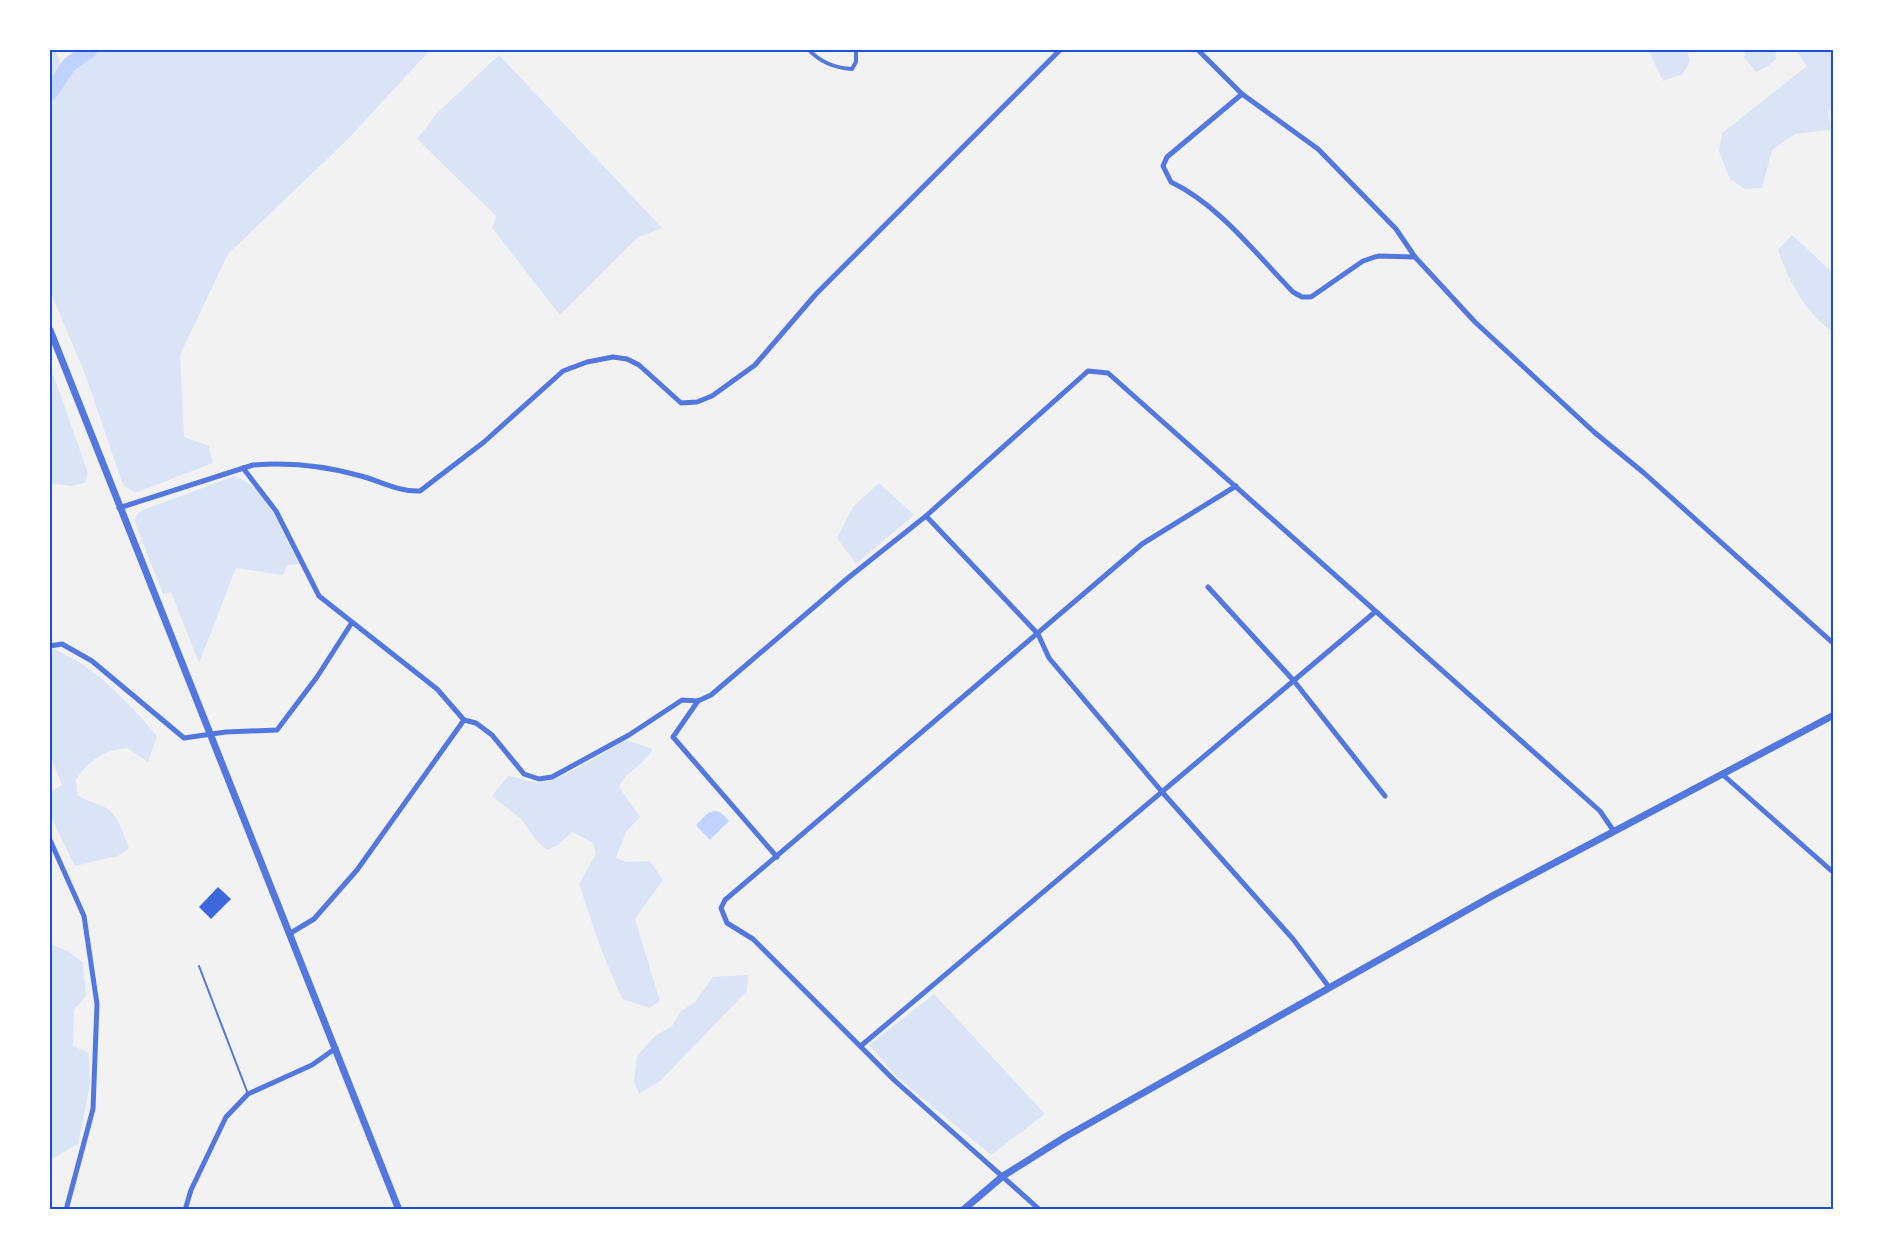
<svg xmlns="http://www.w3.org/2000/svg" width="1883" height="1259" viewBox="0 0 1883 1259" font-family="Manrope,sans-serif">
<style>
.green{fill:#dbe4f7}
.water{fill:#bfd3fe}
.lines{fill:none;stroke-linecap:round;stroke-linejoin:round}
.river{stroke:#bfd3fe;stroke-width:15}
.building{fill:#3d67dc}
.service{stroke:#5277de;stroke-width:2}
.pedestrian{stroke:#5277de;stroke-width:4}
.minor{stroke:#5277de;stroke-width:5}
.tertiary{stroke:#5277de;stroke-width:7}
.neatline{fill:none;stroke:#1d4ed8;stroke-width:2}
</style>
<rect width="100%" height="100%" fill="#f2f2f2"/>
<g class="green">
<path d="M50,50h5l7,15 -12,21z"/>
<path d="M98,50h332l-81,88 -121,116 -48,101 4,82 25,9 4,17 -78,30 -12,-8 -38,-111 -35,-83v-192l22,-32z"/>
<path d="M1648,50h39l3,11 -7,13 -20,7z"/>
<path d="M1746,50h29l1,9 -8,7 -12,6 -12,-15z"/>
<path d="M1796,50h37v58l-5,3 3,19 -36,4 -23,16 -10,38 -17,1 -15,-10 -11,-27 3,-19 85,-67z"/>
<path d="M499,55l163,173 -25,10 -77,77 -68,-87 4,-12 -79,-77 21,-27z"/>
<path d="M1792,235l41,38v59c-27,-18 -45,-52 -55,-82z"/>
<path d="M50,365l38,108 -3,10 -14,3 -21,-3z"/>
<path d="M235,476c32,11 49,60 64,88l-12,1 -4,10 -47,-7 -37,95 -28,-71 -8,2 -29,-74 6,-9z"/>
<path d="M879,483l35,32 -58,49 -19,-26 16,-31z"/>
<path d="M54,649c43,19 72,51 103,87l-9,26 -21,-14c-24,2 -37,12 -51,31l1,16c8,6 24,9 31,14 11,9 16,26 21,39l-11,8 -43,10 -25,-51v-23l12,-7 -12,-29v-101z"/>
<path d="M626,740l27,9c-11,18 -26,21 -34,38l21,30 -14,15 -10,26 11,4 23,-1 13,19 -28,39 25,82 -11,7 -27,-9 -23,-55 -20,-60 17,-30 -3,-11 -21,-11 -14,13 -11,5 -12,-11 -13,-19 -30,-24 16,-20c13,1 24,9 37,6 21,-5 61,-31 81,-42z"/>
<path d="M50,944l18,7 15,12 3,33 -12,14 -1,36 16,7 1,31 -12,60 -28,16z"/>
<path d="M748,975l-1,16 -87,90 -21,13 -5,-13 3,-25 18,-20 17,-10 9,-15 14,-9 18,-25z"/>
<path d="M934,994l111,120 -54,41 -95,-79 -27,-31z"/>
</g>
<path class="water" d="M714,811l6,1 9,9 -19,19 -14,-15 12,-12z"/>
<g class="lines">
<path class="river" d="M50,93l20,-29 20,-14"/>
</g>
<path class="building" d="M218,887l13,12 -20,20 -12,-12z"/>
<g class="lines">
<path class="service" d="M199,966l49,128"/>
<path class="pedestrian" d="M809,50c12,13 26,18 43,19l4,-7v-12"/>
<g class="minor">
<path d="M1198,50l44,44 76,55 78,80 19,28 60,65 119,110 50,41 190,171"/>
<path d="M1242,94l-75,63 -4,9 8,16c48,23 85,72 122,110l9,5h9l52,-36 15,-5 37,1"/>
<path d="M243,468l33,43 43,85 118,93 27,31 12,3 16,12 32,39 15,5 13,-2 77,-42 53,-35 16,1"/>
<path d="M119,508l134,-43c36,-3 73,1 108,11 19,5 38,16 59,15l64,-49 79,-71 24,-9 26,-5 14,2 12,6 42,38 16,-1 15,-6 43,-31 61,-71 244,-244"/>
<path d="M926,516l112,118 11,24 114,135 130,146 36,48"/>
<path d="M1208,587l86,94 91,115"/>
<path d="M50,646l12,-2 30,17 92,77 42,-6 51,-2 40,-53 34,-53"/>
<path d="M698,701l13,-6 137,-117 78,-62 162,-145 20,2 492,438 13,19"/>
<path d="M698,701l-25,36 104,120"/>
<path d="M1722,774l112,99"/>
<path d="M50,840l34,76 13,88 -4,105 -27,101"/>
<path d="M289,934l25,-15 43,-49 107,-150"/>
<path d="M862,1045l513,-433"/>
<path d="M185,1210l6,-20 35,-73 22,-23 64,-29 24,-17"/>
<path d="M1040,1210l-146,-130 -141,-141 -26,-16 -6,-15 4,-8 417,-356 94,-58"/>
</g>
<g class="tertiary">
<path d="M50,330l349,880"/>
<path d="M963,1210l40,-34 62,-39 427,-241 342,-181"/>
</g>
</g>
<rect width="1883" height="1259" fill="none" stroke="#ffffff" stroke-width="102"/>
<rect x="51" y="51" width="1781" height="1157" class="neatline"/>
</svg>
